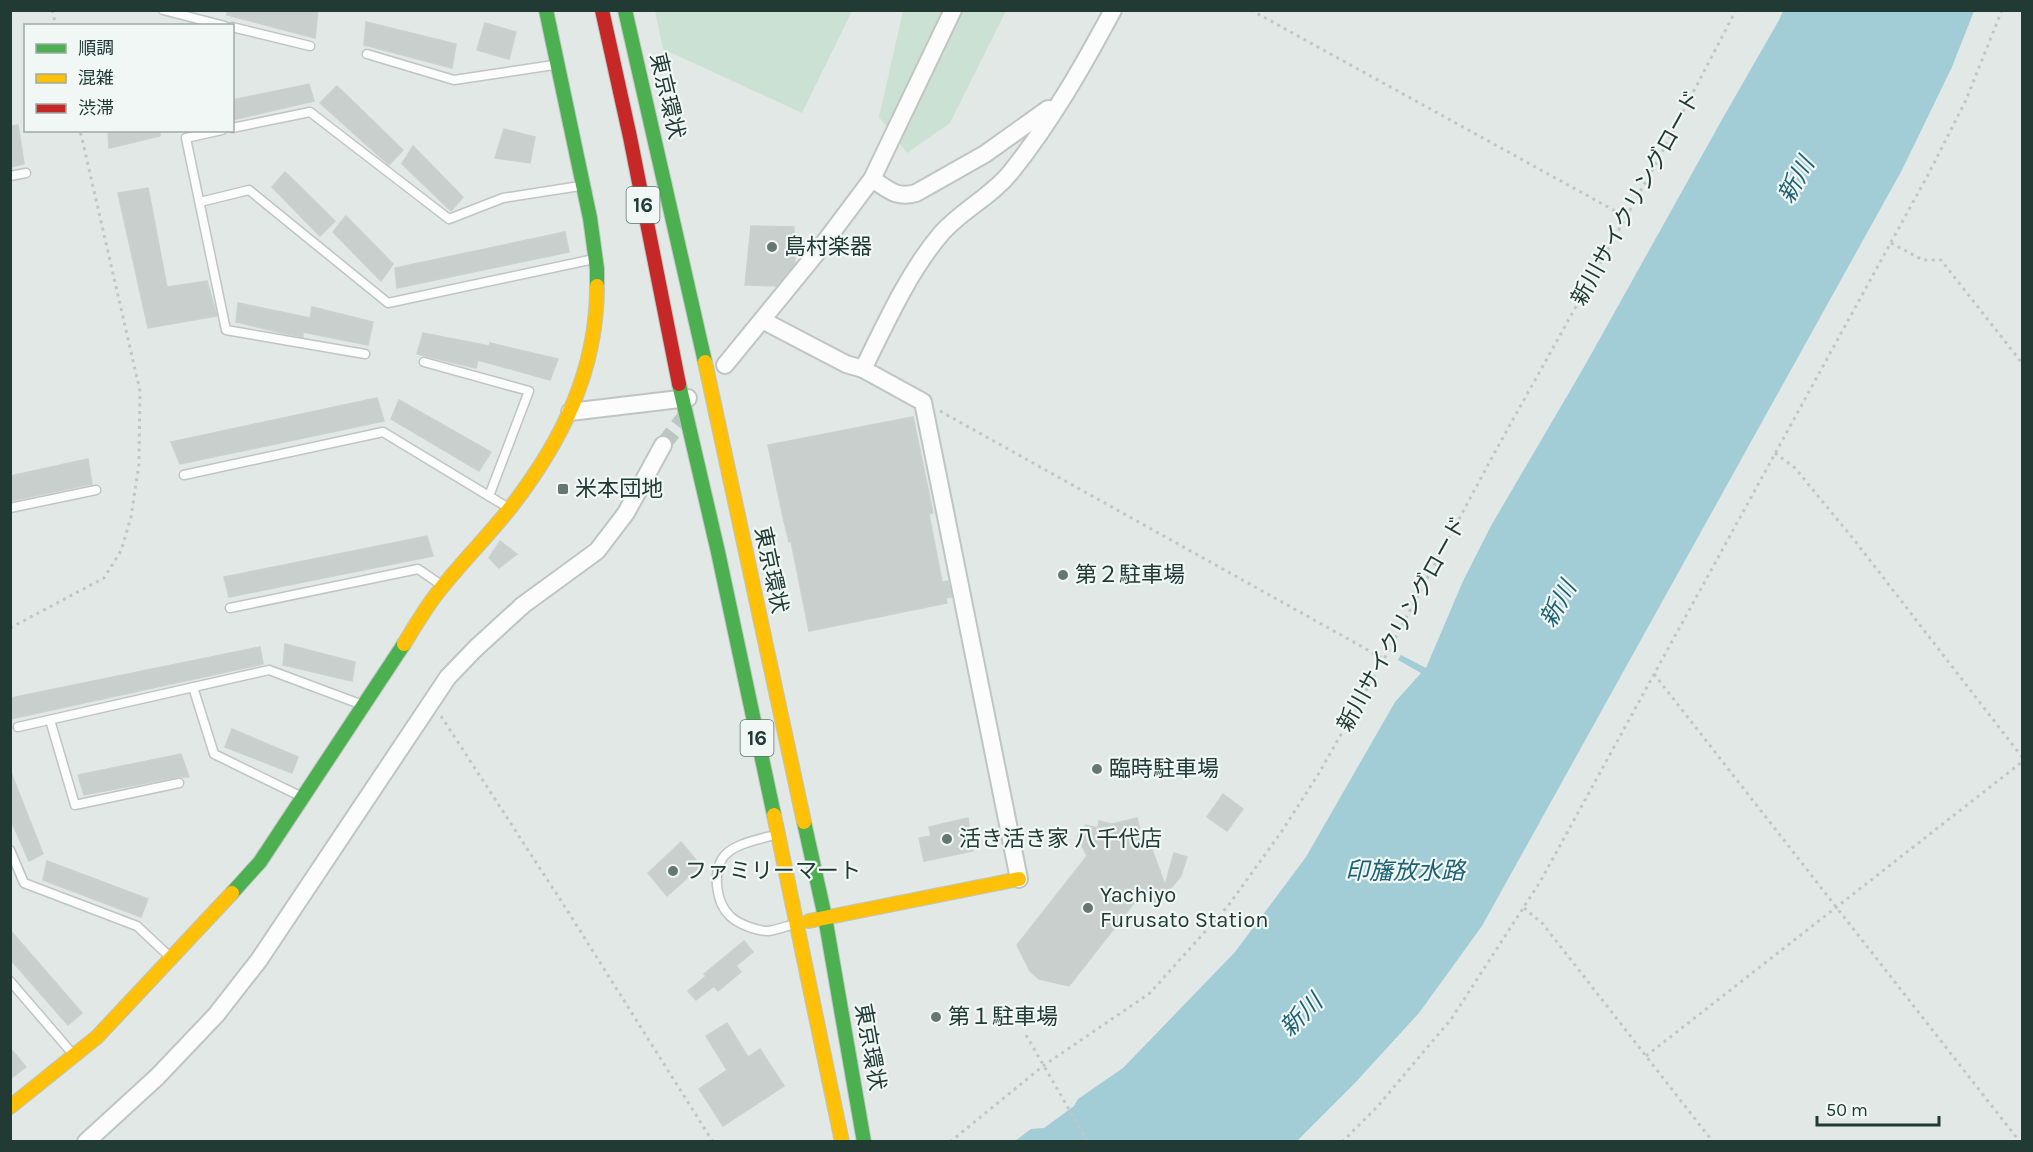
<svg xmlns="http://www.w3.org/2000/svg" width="2033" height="1152" viewBox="0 0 2033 1152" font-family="Karla,'Noto Sans JP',sans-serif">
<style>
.green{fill:#cbe1d3}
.water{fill:#a3cdd6}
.building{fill:#c9cfcd;stroke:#cbd1ce;stroke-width:1.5}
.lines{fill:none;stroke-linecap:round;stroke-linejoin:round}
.street-tunnel{stroke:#bbc5c2;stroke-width:16;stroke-dasharray:16 8;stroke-linecap:butt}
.lane-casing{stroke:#bfc5c2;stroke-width:11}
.street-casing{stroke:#bfc5c2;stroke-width:20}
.fast-casing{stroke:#bec6c3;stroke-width:16}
.slow-casing{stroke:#bec6c3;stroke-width:16}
.jam-casing{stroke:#bec6c3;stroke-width:16}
.path{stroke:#c0c8c5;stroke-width:3;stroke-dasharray:3 4.5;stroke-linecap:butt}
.lane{stroke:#fbfcfb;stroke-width:8}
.street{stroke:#fbfcfb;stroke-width:16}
.fast{stroke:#4caf50;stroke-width:14}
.slow{stroke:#ffc107;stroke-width:14}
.jam{stroke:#c62828;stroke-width:14}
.poi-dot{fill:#657772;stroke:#f0f7f4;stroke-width:2}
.labels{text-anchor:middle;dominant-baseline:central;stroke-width:4.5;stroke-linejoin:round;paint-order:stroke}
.shield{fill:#f0f7f4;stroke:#5f736e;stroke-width:1.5}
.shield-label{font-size:21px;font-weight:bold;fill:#213a34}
.street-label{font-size:22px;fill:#213a34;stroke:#f0f7f4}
.poi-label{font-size:22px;fill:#213a34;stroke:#f0f7f4;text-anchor:start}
.water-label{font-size:24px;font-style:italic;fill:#1d6274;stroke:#f0f7f4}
</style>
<rect width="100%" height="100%" fill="#e2e8e5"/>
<g class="green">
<path d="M655,11v-1l197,1 -50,102 -139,-64z"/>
<path d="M903,11h103l-56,112 -43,30 -28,-36z"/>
</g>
<path class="water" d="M1783,11h191l-22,56 -50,103 -420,756 -63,87 -65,71 -57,57h-282l16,-12 13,-1 30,-22 4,-7 45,-31 112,-116 71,-95 89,-155 26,-29 -23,-13 3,-5 25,13 37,-87 29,-57 92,-157 140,-251 55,-96z"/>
<g class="building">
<path d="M227,10h91l-3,28 -88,-23z"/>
<path d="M366,22l90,22 -4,24 -88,-23z"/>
<path d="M485,23l31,9 -7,27 -32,-9z"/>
<path d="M309,84l5,17 -82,19v-20z"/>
<path d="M337,86l66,64 -14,15 -69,-62z"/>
<path d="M18,125l6,39 -14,3v-41z"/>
<path d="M504,129l31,8 -5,26 -35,-5z"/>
<path d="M108,130h52v6l-51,12z"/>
<path d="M413,146l50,51 -12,14 -49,-47z"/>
<path d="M285,172l50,49 -15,15 -48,-49z"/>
<path d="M148,188l19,99 40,-6 10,35 -69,12 -30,-135z"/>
<path d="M346,216l47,48 -12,17 -48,-49z"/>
<path d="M751,226l43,1 1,36 -19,23 -31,-1z"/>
<path d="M565,232l4,20 -172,36 -2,-20z"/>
<path d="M238,303l72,15 2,-11 61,15 -5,23 -65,-13v5l-21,-4 -46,-11z"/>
<path d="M423,333l66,13 1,-3 68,16 -8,21 -72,-20 -2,8 -59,-14z"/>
<path d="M377,398l7,23 -204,43 -9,-22z"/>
<path d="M399,400l92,52 -12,19 -88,-52z"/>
<path d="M913,417l20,96 -4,1 13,68 6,-1 4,16 -6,1 1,5 -138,28 -18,-90 -2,1 -6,-25 -15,-72z"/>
<path d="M88,459l4,25 -82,17v-25z"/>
<path d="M427,536l6,20 -204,41 -5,-20z"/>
<path d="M500,541l17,13 -18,14 -10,-10z"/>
<path d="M285,644l70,18 -3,19 -69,-16z"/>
<path d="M260,647l3,17 -253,55v-21z"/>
<path d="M232,729l66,28 -6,16 -67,-26z"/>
<path d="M181,754l8,23h-11l-94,18 -6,-20z"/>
<path d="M10,770l33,84 -14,7 -19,-43z"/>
<path d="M1223,794l20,15 -16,22 -20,-14z"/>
<path d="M968,818l5,33 -49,10 -5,-23 12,-2 -2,-9z"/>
<path d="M1137,818l5,20 8,6 15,41 9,-32 13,4 -6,19 -25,30 -15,-12 -72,92 -30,-7 -9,-8 -13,-26 70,-89 -10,-20 9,-11 12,3 1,-7 13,3z"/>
<path d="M681,842l20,24 -34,30 -19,-23z"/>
<path d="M47,861l101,38 -7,18 -98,-37z"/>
<path d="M10,930l72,83 -14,12 -58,-66z"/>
<path d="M744,941l9,11 -17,14 5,6 -23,19 -4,-5 -18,14 -8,-9 18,-15 -2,-2z"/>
<path d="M727,1023l21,34 12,-8 24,37 -61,40 -24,-37 28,-19 -21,-34z"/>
<path d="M10,1048l16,19 -16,12z"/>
</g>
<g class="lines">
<path class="street-tunnel" d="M663,445l23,-30"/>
<g class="lane-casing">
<g id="lane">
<path d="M163,10l62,16"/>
<path d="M232,27l78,19"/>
<path d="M367,54l87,26 100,-15"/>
<path d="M232,128l78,-16 139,107 54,-21 77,-12"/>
<path d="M222,130l-36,8 40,192 139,24"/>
<path d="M10,176l16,-3"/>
<path d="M200,202l49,-12 139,113 206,-44"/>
<path d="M424,362l105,29 -40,105"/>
<path d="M184,475l199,-43 124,75"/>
<path d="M10,508l86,-18"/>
<path d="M230,608l188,-39 22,15"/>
<path d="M193,687l21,67 86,42"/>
<path d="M50,720l25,85 104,-22"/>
<path d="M18,727l251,-57 91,34"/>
<path d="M771,836c-15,4 -41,9 -49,23 -9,16 -6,44 8,57 8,8 27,15 38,15 8,-1 16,-4 23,-6"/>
<path d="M10,850l14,33 113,43 32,30"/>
<path d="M10,981l62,72"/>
</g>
</g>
<g class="street-casing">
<g id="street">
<path d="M872,179c16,10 24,20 44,14l69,-39 63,-45"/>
<path d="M762,320l84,44 17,5 60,33 96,477"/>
<path d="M725,365l90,-110 57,-76 81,-169"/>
<path d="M863,369c22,-44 45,-96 77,-134 20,-24 51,-38 71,-63 40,-50 72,-106 102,-162"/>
<path d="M570,412l118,-14"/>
<path d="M86,1142l71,-65 59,-62 43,-55 189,-283 28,-29 47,-43 74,-54 29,-38 37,-68"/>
</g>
</g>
<g class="fast-casing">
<g id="fast">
<path d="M546,10l44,208 7,51v17"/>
<path d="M625,10l80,352"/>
<path d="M679,384l39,168 56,263"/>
<path d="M804,822l21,95 39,225"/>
<path d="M232,893l28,-31 144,-218"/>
</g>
</g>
<g class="slow-casing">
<g id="slow">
<path d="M705,362l99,460"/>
<path d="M404,644c11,-18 22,-37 35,-53 23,-29 49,-55 72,-84 51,-66 86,-136 86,-221"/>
<path d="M774,815l68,327"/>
<path d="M809,921l210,-42"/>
<path d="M10,1107l87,-70 135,-144"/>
</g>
</g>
<g class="jam-casing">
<path id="jam" d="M602,10l28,127 49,247"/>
</g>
<g class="path">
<path d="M52,10l4,16"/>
<path d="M1251,10l375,207"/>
<path d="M1891,243l32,17h18l81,103"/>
<path d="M940,411l444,248"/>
<path d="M1775,453l20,15 60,73 167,216"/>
<path d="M10,628l94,-50 17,-27 10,-34 8,-53 1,-73 -60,-261"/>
<path d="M1654,674l366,468"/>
<path d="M441,716l126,194 146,232"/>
<path d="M1524,908l19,16 170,218"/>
<path d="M1026,1035l62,107"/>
<path d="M1646,1056l376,-294"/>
<path d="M950,1142l93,-76 107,-73 78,-87 54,-75 37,-58 65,-114 112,-209 164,-294 76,-146"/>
<path d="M1342,1142l36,-36 74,-88 88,-136 389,-709 37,-73 36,-90"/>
</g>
<use href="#lane" class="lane"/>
<use href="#street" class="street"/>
<use href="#fast" class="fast"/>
<use href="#slow" class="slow"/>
<use href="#jam" class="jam"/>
</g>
<g class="poi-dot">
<circle cx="772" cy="247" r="6"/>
<rect x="557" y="483" width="12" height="12" rx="3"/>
<circle cx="1063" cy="575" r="6"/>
<circle cx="1097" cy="769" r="6"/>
<circle cx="947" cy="839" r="6"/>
<circle cx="673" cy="871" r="6"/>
<circle cx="1088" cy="908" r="6"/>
<circle cx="936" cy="1017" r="6"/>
</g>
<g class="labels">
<g class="shield">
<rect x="626.5" y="187" width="33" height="36" rx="4.5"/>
<rect x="740.5" y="720" width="33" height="36" rx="4.5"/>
</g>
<g class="shield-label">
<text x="643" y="205">16</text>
<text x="757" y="738">16</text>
</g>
<g class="street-label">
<text transform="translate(667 96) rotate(77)">東京環状</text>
<text transform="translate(1636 198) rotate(-61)">新川サイクリングロード</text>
<text transform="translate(771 570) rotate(78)">東京環状</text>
<text transform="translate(1402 624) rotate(-61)">新川サイクリングロード</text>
<text transform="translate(870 1047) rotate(80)">東京環状</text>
</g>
<g class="poi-label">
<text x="784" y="247">島村楽器</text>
<text x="575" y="489">米本団地</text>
<text x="1075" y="575">第２駐車場</text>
<text x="1109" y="769">臨時駐車場</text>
<text x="959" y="839">活き活き家 八千代店</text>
<text x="685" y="871">ファミリーマート</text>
<text x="1100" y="895">Yachiyo<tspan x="1100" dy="25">Furusato Station</tspan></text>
<text x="948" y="1017">第１駐車場</text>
</g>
<g class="water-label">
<text transform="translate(1796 180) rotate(-61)">新川</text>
<text transform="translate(1558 604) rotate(-61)">新川</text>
<text x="1405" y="871">印旛放水路</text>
<text transform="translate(1301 1015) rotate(-45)">新川</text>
</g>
</g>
<rect width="2033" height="1152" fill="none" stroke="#213a34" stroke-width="24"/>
<rect x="24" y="24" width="210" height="108" fill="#f0f7f4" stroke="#9daba7" stroke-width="1.5"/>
<rect x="36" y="44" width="30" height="9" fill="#4caf50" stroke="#9daba7" stroke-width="1.5"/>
<text x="78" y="54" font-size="18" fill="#213a34">順調</text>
<rect x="36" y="74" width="30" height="9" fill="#ffc107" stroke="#9daba7" stroke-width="1.5"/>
<text x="78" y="84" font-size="18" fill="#213a34">混雑</text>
<rect x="36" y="104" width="30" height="9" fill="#c62828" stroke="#9daba7" stroke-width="1.5"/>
<text x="78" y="114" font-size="18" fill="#213a34">渋滞</text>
<path d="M1817 1116v9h122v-9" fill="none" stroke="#213a34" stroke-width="3"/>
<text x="1826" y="1116" font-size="18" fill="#213a34" stroke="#f0f7f4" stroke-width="4.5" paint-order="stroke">50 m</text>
</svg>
